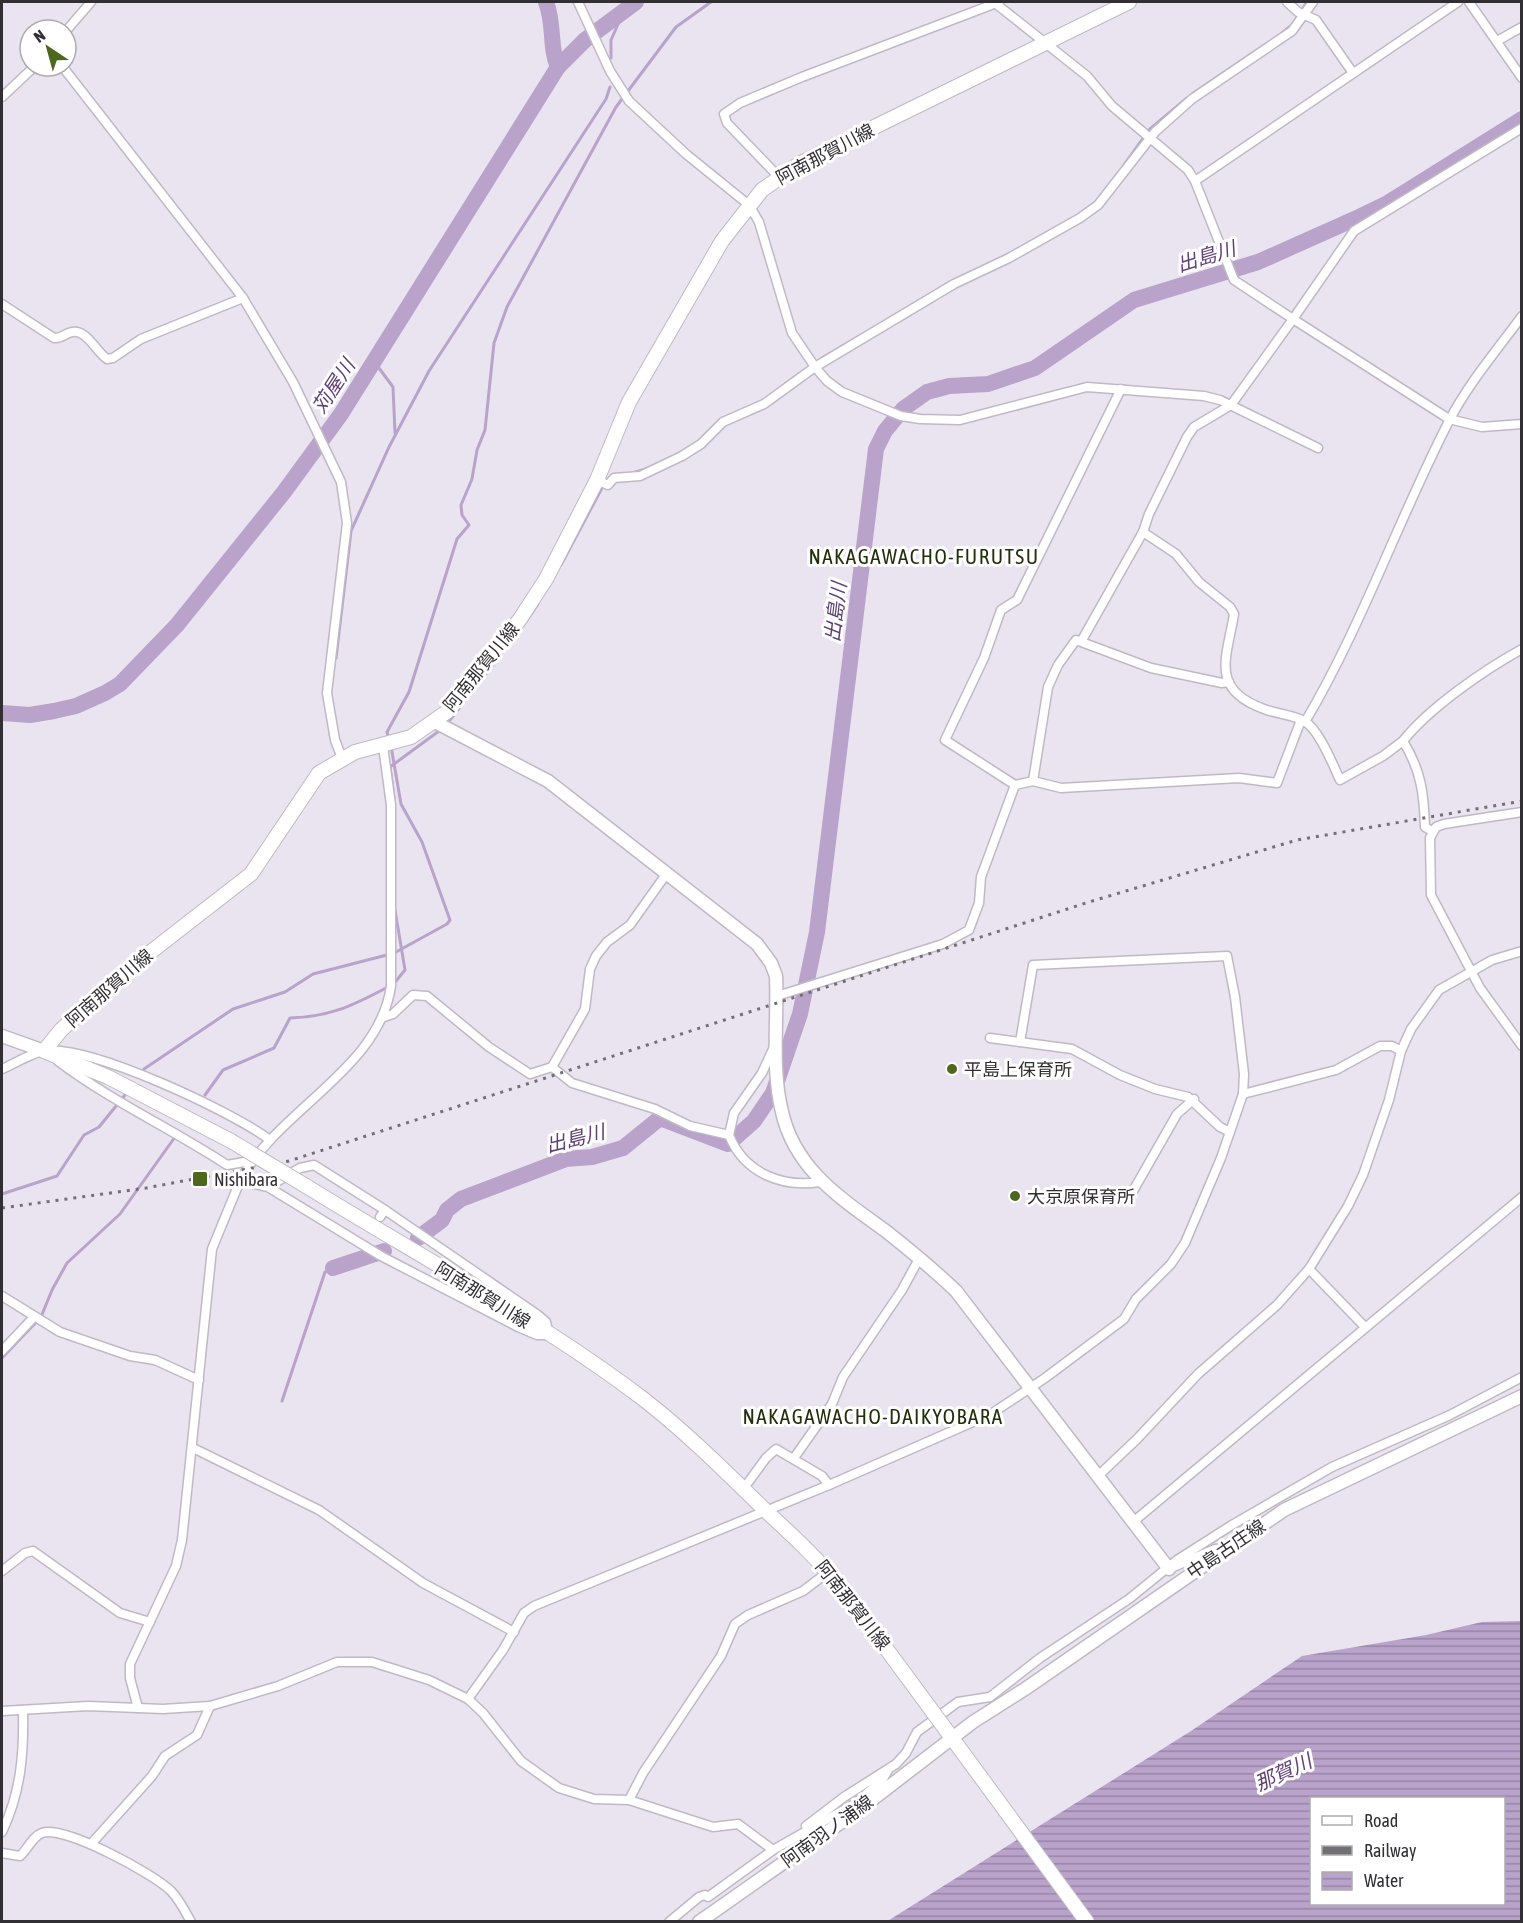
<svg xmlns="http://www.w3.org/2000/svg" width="1523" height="1923" viewBox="0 0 1523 1923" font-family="'Asap Condensed','Noto Sans JP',sans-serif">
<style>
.water{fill:url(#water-rules);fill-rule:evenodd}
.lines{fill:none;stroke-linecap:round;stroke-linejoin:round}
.stream{stroke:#b9a3cb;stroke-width:3}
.river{stroke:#b9a3cb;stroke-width:16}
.street-casing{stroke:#c0b9c5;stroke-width:11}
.secondary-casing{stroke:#c0b9c5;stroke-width:15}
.primary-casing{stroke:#c0b9c5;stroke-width:16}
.street{stroke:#fff;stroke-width:8}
.secondary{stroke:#fff;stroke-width:12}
.primary{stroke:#fff;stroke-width:14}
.rail{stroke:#736f76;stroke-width:3;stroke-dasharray:3 6;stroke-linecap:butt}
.primary-bridge-casing{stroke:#c0b9c5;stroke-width:16;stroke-linecap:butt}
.primary-bridge{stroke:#fff;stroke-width:14}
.poi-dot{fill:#4b681c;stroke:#fff;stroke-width:2}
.labels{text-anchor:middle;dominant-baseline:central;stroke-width:6;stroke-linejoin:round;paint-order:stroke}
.street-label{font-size:18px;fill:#312f33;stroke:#fff}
.poi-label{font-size:18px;fill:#312f33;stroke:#fff;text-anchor:start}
.water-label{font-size:20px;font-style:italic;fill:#5f4076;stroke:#fff}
.quarter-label{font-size:21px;letter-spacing:1.5px;fill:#212f0b;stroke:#fff}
</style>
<defs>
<pattern id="water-rules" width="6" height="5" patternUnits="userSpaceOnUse" patternTransform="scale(1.5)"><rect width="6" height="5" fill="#b9a3cb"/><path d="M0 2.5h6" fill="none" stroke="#9785a5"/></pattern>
</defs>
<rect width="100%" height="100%" fill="#eae4f0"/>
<path class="water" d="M1521,1621v300l-635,1 305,-191 111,-75 124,-21 56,-13zM1312,1798h192v106h-192z"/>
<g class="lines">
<g class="stream">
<path d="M1301,11l6,-9"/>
<path d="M1282,33l11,-9"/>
<path d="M611,58v-18l12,-27"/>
<path d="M1192,94l74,-50"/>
<path d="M1124,165l26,-36 37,-31"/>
<path d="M822,358l36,-21"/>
<path d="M373,360l20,27 2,46"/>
<path d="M785,384l17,-12"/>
<path d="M632,473l14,-4"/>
<path d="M561,565l42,-79"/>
<path d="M525,623l13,-19"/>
<path d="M336,658l15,-127 38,-84 40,-76 177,-272 4,-12"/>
<path d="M450,720l48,-62"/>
<path d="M389,739l-2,-7 22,-40 48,-153 12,-14 -7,-10 -1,-10 11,-26 5,-29 8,-20 9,-87 13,-36 109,-200 60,-80 35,-25"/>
<path d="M391,746l10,58 21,38 28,78 -3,4 -51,28"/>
<path d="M394,798l-4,-31 49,-36"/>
<path d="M395,910l10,60 -9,11"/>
<path d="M144,1069l89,-60 52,-17 28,-18 74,-19"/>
<path d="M205,1095l18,-25 51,-22 16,-30c39,-1 62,-12 96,-30"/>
<path d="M2,1194l55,-18 27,-41 15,-8 26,-32"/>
<path d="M2,1358l39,-41 11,-27 15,-27 53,-49 55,-77"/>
<path d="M282,1401l43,-129 8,-4"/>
</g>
<g class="river">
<path d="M546,2c9,23 3,45 12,65"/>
<path d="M2,713l28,2 24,-4 22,-5 29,-13 15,-9 57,-59 107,-133 57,-78 217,-347 27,-27 51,-38"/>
<path d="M418,1238l24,-18 5,-10 14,-11 105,-40 26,-2 31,-9 37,-30 68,26 26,-23 19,-28 27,-79 17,-82 59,-483 9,-18 18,-22 24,-17 22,-6 39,-2 47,-16 99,-68 124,-38 101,-45 27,-13 136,-85"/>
<path d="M333,1268l51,-17"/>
</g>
<g class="street-casing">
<g id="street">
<path d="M578,2l32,69 19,30 57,53 63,51 10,17 33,111 23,34 12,14 15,11 59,24 19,3 40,1 127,-33 117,9 16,4 98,48"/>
<path d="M1287,2l11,10 18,8 37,53"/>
<path d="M1469,2l53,76"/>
<path d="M995,3l92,73 25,30 76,64 7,11 39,99 59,39 61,-88 168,-103"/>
<path d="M66,31l25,-29"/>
<path d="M1497,41l25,-14"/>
<path d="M62,66l181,232 50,84 48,100 6,41 -20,170 8,47 7,18"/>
<path d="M2,97l33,-31"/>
<path d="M778,176l-51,-53 -3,-9 16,-11 62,-26 197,-75"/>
<path d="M1195,181l263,-179"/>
<path d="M2,304l52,34c8,1 11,-5 18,-6 15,-3 24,20 35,27l6,-1 28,-19 102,-41"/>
<path d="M597,480l11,5 6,-7 26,-2 42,-20 19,-12 22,-22 41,-18 51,-37 139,-83 55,-26 71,-40 18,-13 57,-73 37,-33 100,-68 21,-29"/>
<path d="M1143,532l33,22 23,28 31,25 4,7c-7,44 -25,75 30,95 13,5 29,6 40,12 15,8 29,44 36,59l43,-24 20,-15"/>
<path d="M1082,640l61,-108 6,-18 38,-77 7,-10 37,-22 62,-86 156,100 33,8 40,-3"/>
<path d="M1305,722c57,-96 93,-202 144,-301 19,-37 48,-71 73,-105"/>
<path d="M1033,781l15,-94 10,-22 18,-25 75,28 71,15 7,-1"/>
<path d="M1015,785l-70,-45 39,-82 17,-48 16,-10 104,-211"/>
<path d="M1522,812l-78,12 -8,3 -6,11 1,57 49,93 42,58"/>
<path d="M1432,831l-7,-4c-1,-33 -4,-57 -22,-86 26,-33 81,-71 119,-92"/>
<path d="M777,996l166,-52 26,-14 10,-27 2,-26 34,-92 18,-4 28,7 178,-10 38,5 24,-63"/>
<path d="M384,1017l9,-3 20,-19 14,1 62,51 41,27 22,-7 33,-58 5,-40 6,-13 11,-14 23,-17 37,-52"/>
<path d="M990,1038l82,11 48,26 35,14 33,8 32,30 8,4"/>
<path d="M774,1047l-12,26 -28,40 -5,22c15,38 53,53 91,47"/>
<path d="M58,1061c53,40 114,68 169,104l23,-4"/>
<path d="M552,1067l20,16 83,26 35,17 39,9"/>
<path d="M2,1069c12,-5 29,-16 42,-18 45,-7 189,61 226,89"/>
<path d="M1243,1094l93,-24 44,-24h12l9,5"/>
<path d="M240,1181c38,-72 139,-111 151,-195v-181l-8,-59"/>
<path d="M268,1187l32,-19 14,-3 71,45 -5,7"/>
<path d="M1129,1198l48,-84 17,-15"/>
<path d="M1309,1269l56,58"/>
<path d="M2,1296l58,36 70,24 25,4 44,20"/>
<path d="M2,1351l32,-34"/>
<path d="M193,1448l126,62 104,73 91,49"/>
<path d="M794,1458l38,-54 11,-27 59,-87 18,-33"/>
<path d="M1098,1476l39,-37 61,-65 79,-69 32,-36 39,-63 15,-31 26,-75 12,-49 10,-22 28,-39 53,-30 30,-9"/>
<path d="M744,1488l22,-30 10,-9 46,27 7,9"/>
<path d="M1133,1522l389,-325"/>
<path d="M1169,1569l46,-20 12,-1"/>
<path d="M2,1571l23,-18 8,-2 87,62 30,9"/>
<path d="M468,1699l35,-49 21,-37 10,-7 295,-121 162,-71 54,-36 79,-59 12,-20 35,-35 14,-21 36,-85 22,-64 1,-20 -9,-77 -8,-41 -194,9 -13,77"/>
<path d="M138,1708l-8,-30v-14l46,-98 6,-26 30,-291 28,-68 28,6 113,69 137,71 19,8h12l-3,-13 -8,-7 -153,-105"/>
<path d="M2,1711l86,-5 75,3 47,-3 68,-20 59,-24h35l57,18 39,19 15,14 38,48 38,27 35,11 35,1 84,27 25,-3 35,26 83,-47"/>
<path d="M629,1800l14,-27 78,-117 14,-32 13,-9 55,-24 25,-19"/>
<path d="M858,1806l-2,-3 27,-24 5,-9"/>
<path d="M806,1826l38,-29 52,-33 10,-11 11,-21 41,-30 32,-5 50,-39 89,-59 48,-39 55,-35 100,-58 118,-52 72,-38"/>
<path d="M2,1832c19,-40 22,-78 21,-122"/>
<path d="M91,1844l61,-68 13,-20 32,-21 13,-29"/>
<path d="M2,1853l18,3c7,-6 13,-20 22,-23 22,-8 112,41 129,58 8,8 14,20 20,31"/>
<path d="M669,1922l30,-25 6,-2 3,2 65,-47"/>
</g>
</g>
<g class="secondary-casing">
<g id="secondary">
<path d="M435,722l113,59 209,163 14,19 5,13c2,45 -5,92 6,136 13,58 60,87 105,120 24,19 47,38 69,59l213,278"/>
<path d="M2,1036l42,15"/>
<path d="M699,1922l161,-113 113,-87 52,-33 259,-179 238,-114"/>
</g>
</g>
<g class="primary-casing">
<g id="primary">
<path d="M231,1141l-123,-64 -64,-26 17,-21 60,-55 130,-101 68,-101 36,-21 56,-15 37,-26 72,-92 26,-40 51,-99 32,-78 93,-161 40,-51 37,-26 330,-162"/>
<path d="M306,1186c110,68 233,134 336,212 44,34 84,74 124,113 26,24 51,47 74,75"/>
<path d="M941,1723l146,199"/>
</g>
</g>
<use href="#street" class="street"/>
<use href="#secondary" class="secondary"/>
<use href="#primary" class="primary"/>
<path class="rail" d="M2,1208l144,-20 143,-27 800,-259 208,-62 225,-39"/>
<g class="primary-bridge-casing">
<g id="primary-bridge">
<path d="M231,1141l75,45"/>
<path d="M840,1586l101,137"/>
</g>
</g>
<use href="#primary-bridge" class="primary-bridge"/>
</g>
<g class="poi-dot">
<circle cx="952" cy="1069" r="6"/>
<rect x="192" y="1171" width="16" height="16" rx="3"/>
<circle cx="1015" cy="1196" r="6"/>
</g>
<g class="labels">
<g class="street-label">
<text transform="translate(825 154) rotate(-28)">阿南那賀川線</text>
<text transform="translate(481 667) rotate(-51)">阿南那賀川線</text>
<text transform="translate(109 988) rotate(-41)">阿南那賀川線</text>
<text transform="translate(483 1295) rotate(32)">阿南那賀川線</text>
<text transform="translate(1226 1549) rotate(-34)">中島古庄線</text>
<text transform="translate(853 1605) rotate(52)">阿南那賀川線</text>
<text transform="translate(827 1831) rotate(-36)">阿南羽ノ浦線</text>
</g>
<g class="poi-label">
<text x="964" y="1069">平島上保育所</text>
<text x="214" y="1179">Nishibara</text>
<text x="1027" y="1196">大京原保育所</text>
</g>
<g class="water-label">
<text transform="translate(1206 256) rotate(-17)">出島川</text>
<text transform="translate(333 386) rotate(-57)">苅屋川</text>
<text transform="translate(835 612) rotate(-83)">出島川</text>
<text transform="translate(575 1138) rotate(-14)">出島川</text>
<text transform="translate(1283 1772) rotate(-25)">那賀川</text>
</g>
<g class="quarter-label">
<text x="924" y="556">NAKAGAWACHO-FURUTSU</text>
<text x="873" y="1416">NAKAGAWACHO-DAIKYOBARA</text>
</g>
</g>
<rect width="1523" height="1923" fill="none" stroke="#312f33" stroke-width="6"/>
<rect x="1310" y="1797" width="195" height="108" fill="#ffffff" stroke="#adacad" stroke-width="1.5"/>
<rect x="1322" y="1816" width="30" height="9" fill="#ffffff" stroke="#adacad" stroke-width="1.5"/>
<text x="1364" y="1827" font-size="18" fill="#312f33">Road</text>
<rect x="1322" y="1846" width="30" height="9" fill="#736f76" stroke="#adacad" stroke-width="1.5"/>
<text x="1364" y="1857" font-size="18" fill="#312f33">Railway</text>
<rect x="1322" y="1872" width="30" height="18" fill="url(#water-rules)" stroke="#adacad" stroke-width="1.5"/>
<text x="1364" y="1887" font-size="18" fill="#312f33">Water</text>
<g transform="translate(48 48) rotate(324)"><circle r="28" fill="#ffffff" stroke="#adacad" stroke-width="1.5"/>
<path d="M0-4.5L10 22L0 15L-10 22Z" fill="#4b681c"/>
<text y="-9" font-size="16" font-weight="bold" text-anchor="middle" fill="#312f33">N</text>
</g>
</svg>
